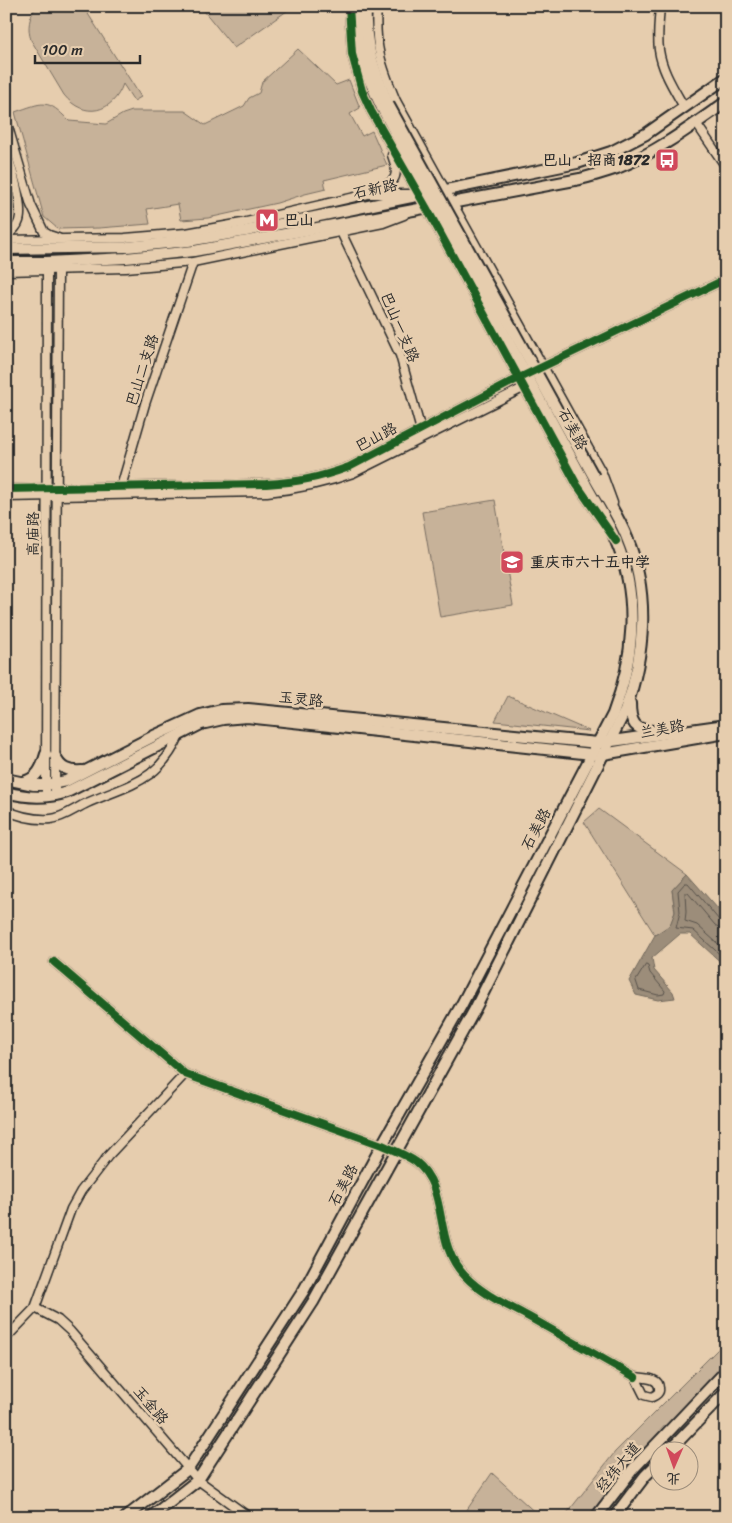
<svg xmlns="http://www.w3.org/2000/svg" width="732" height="1523" viewBox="0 0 732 1523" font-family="Sriracha,'LXGW WenKai TC',sans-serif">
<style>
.green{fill:#c7b299;stroke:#796e62}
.water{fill:#9c8d7a;stroke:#6f665a}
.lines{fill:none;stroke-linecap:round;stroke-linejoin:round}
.shore{stroke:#58524b;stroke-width:1}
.minor-casing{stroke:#2b2b2b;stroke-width:11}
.major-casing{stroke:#2b2b2b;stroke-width:14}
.minor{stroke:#e6cdae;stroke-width:8}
.major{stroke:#e6cdae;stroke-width:10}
.major-bridge-casing{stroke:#2b2b2b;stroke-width:14;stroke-linecap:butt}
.major-bridge{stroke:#e6cdae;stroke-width:10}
.cycleway-casing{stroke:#e6cdae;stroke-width:11}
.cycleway{stroke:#1b5e20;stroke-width:8}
.labels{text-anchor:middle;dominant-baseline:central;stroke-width:5;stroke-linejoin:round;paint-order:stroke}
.poi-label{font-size:15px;font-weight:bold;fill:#2b2b2b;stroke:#e6cdae;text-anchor:start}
.street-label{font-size:15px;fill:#2b2b2b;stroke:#e6cdae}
</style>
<rect width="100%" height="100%" fill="#e6cdae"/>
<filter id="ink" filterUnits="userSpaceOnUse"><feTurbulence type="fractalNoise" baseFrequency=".02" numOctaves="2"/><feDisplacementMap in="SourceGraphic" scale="10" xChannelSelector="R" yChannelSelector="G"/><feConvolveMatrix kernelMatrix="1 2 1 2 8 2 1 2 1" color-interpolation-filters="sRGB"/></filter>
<g filter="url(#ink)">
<g class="green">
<path d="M37,6h46l58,91 -7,4 -11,-17c-10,29 -39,36 -59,11l-33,-55c-4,-12 -2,-24 6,-34z"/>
<path d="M200,6h94l-60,42z"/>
<path d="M298,49l38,36 13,-5 11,28 -10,6 12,22 10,-5 15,34 -63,15 2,9 -21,5 -28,9 -69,15 -27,2 -3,-16 -31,5 3,15 -51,4 -41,1 -14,-12 -29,-105c29,-10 32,-14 54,9l37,3 17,-10 9,-3h53l20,14 39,-19 5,-8 10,-5 3,-11z"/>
<path d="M6,182l8,26 -8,12z"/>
<path d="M495,500l18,105 -73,12 -18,-105z"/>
<path d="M508,696l81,35 -94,-10z"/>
<path d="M599,809l88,65 -15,16 3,22 -5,14 -15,9 -71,-113z"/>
<path d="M726,1341v21l-96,102 -41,53h-25l51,-65z"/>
<path d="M492,1473l48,44h-78z"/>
</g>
<path class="water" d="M687,874l39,44v49l-36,-33h-10l-28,24 2,12 19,22 2,6 -17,2 -22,-5 -7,-14 26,-46 15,-10 5,-13 -3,-22z"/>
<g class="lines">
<g class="shore">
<path d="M726,922l-7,-2 -31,-37h-3l-7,8 2,21 -4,16 17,2 33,30"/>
<path d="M726,928h-6l-5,-3 -27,-32h-3l1,19 -1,9 12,4 29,26"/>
<path d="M646,965l2,1 2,7 15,18 -1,3 -6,1 -19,-5 -3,-9z"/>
</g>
<g class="minor-casing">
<g id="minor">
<path d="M349,6l3,48 10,37 9,20 55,96 151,278 23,33"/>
<path d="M377,6c-3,39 4,59 19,95l206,372 11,30"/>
<path d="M660,6c-1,15 -3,29 -1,44 3,21 15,39 25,57"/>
<path d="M6,120l25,85 13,27 5,3 9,3"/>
<path d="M696,123l30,44"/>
<path d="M6,150c5,16 18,56 13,71 -2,7 -7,11 -13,15"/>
<path d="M370,193c22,-11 32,-11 22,-38"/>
<path d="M341,232l59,123 22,79"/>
<path d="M6,240l119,-2 61,-5 56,-10 126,-29h41"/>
<path d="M6,271l120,-3 67,-6 190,-39 21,-8"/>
<path d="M121,487l24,-83 48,-142"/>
<path d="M6,489l260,-5c32,-2 53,-6 83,-17l170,-89 207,-99"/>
<path d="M6,497l261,-5c30,-3 58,-9 86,-19l176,-88"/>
<path d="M55,796l3,-526"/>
<path d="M46,797l1,-527"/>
<path d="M6,810c14,7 30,10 45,9 12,-1 25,-11 36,-16 43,-19 72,-21 93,-69"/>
<path d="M54,962l131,112 197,71c11,5 24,10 34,17 34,27 16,81 49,114 17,18 42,29 64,41 35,20 70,40 106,60"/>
<path d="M35,1308l23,12 12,11 128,149 51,37"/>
<path d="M6,1338l29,-30 36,-99 10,-18 27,-35 77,-82"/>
<path d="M635,1377c8,1 24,0 24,11 1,5 -3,7 -7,9l-8,-2z"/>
</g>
</g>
<g class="major-casing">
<g id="major">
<path d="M357,6c-2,41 8,66 25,102"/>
<path d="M366,6c-2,39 8,63 22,98"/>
<path d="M6,249l121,-2 61,-6 58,-10 331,-68 34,-11 35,-18 80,-56"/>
<path d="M6,262h41l79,-4 68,-7 386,-72c12,-3 25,-7 37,-11 39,-15 75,-42 109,-66"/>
<path d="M630,703c0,20 5,28 25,28"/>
<path d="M55,756c5,13 14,16 27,15"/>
<path d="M6,779l28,6h12l20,-4 90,-46 44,-20 21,-5 27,-1 350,34 128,-18"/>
<path d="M23,782c14,-3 19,-14 23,-28"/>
<path d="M6,792c21,6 40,7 61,0l134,-68 22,-5 24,-2 345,37h11l123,-21"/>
<path d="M670,1450l56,-58"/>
<path d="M126,1517l62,-48 116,-179 78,-145 80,-141 151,-290c21,-55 27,-117 3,-173 -8,-20 -21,-39 -31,-58"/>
<path d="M151,1517l47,-37 115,-178 162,-293 150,-298c20,-56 25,-118 2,-173 -8,-21 -22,-41 -33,-61"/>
<path d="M596,1517l37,-48 93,-98"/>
<path d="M614,1517l31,-41 15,-15"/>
</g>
</g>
<use href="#minor" class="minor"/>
<use href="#major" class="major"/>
<g class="major-bridge-casing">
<g id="major-bridge">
<path d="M388,104l206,373"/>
<path d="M382,108l203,375"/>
</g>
</g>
<use href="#major-bridge" class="major-bridge"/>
<g class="cycleway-casing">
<g id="cycleway">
<path d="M349,6l3,48 10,37 9,20 55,96 151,278 39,56"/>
<path d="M6,489l260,-5c32,-2 53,-6 83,-17l170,-89 207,-99"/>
<path d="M54,962l131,112 197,71c11,5 24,10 34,17 34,27 16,81 49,114 17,18 42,29 64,41 35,20 70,40 106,60"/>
</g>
</g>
<use href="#cycleway" class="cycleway"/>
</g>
</g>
<defs>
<g id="bus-square" transform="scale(1.25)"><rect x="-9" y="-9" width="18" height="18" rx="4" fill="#d1495b" stroke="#e6cdae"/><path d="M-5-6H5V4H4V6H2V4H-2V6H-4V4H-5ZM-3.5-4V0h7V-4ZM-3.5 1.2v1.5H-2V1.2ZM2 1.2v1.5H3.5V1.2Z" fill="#fff"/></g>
<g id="metro-square" transform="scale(1.25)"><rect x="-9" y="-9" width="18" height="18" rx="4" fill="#d1495b" stroke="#e6cdae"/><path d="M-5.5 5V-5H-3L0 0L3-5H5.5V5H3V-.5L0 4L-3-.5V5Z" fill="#fff"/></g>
<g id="school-square" transform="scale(1.25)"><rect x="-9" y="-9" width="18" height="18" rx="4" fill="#d1495b" stroke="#e6cdae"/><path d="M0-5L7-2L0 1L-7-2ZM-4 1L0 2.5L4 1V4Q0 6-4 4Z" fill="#fff"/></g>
</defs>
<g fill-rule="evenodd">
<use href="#bus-square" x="667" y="160"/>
<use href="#metro-square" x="267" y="220"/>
<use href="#school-square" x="512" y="562"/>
</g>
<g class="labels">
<g class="poi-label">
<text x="650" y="160" text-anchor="end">巴山‧招商1872</text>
<text x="284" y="220">巴山</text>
<text x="530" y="562">重庆市六十五中学</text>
</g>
<g class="street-label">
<text transform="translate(375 189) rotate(-12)">石新路</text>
<text transform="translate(400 327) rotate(67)">巴山一支路</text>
<text transform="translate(142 370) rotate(-72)">巴山二支路</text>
<text transform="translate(573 429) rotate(62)">石美路</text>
<text transform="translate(376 437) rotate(-28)">巴山路</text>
<text transform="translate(33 534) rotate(-90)">高庙路</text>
<text transform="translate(301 699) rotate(6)">玉灵路</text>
<text transform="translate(662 729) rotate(-10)">兰美路</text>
<text transform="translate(536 829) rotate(-62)">石美路</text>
<text transform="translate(343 1185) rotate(-62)">石美路</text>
<text transform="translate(151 1405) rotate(50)">玉金路</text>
<text transform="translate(618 1467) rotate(-50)">经纬大道</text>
</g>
</g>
<rect width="732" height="1523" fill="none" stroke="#e6cdae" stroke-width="25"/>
<rect x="12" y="12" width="707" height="1498" fill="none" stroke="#2b2b2b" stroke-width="2" filter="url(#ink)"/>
<g transform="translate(674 1466) rotate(182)"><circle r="24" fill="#e6cdae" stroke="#9b8c7a"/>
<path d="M0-4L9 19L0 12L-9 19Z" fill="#d1495b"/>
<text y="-8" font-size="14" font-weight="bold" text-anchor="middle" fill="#2b2b2b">北</text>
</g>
<path d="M35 55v8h105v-8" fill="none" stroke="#2b2b2b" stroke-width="2.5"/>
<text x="42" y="55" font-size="15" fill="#2b2b2b" stroke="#e6cdae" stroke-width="4" paint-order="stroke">100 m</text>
</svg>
